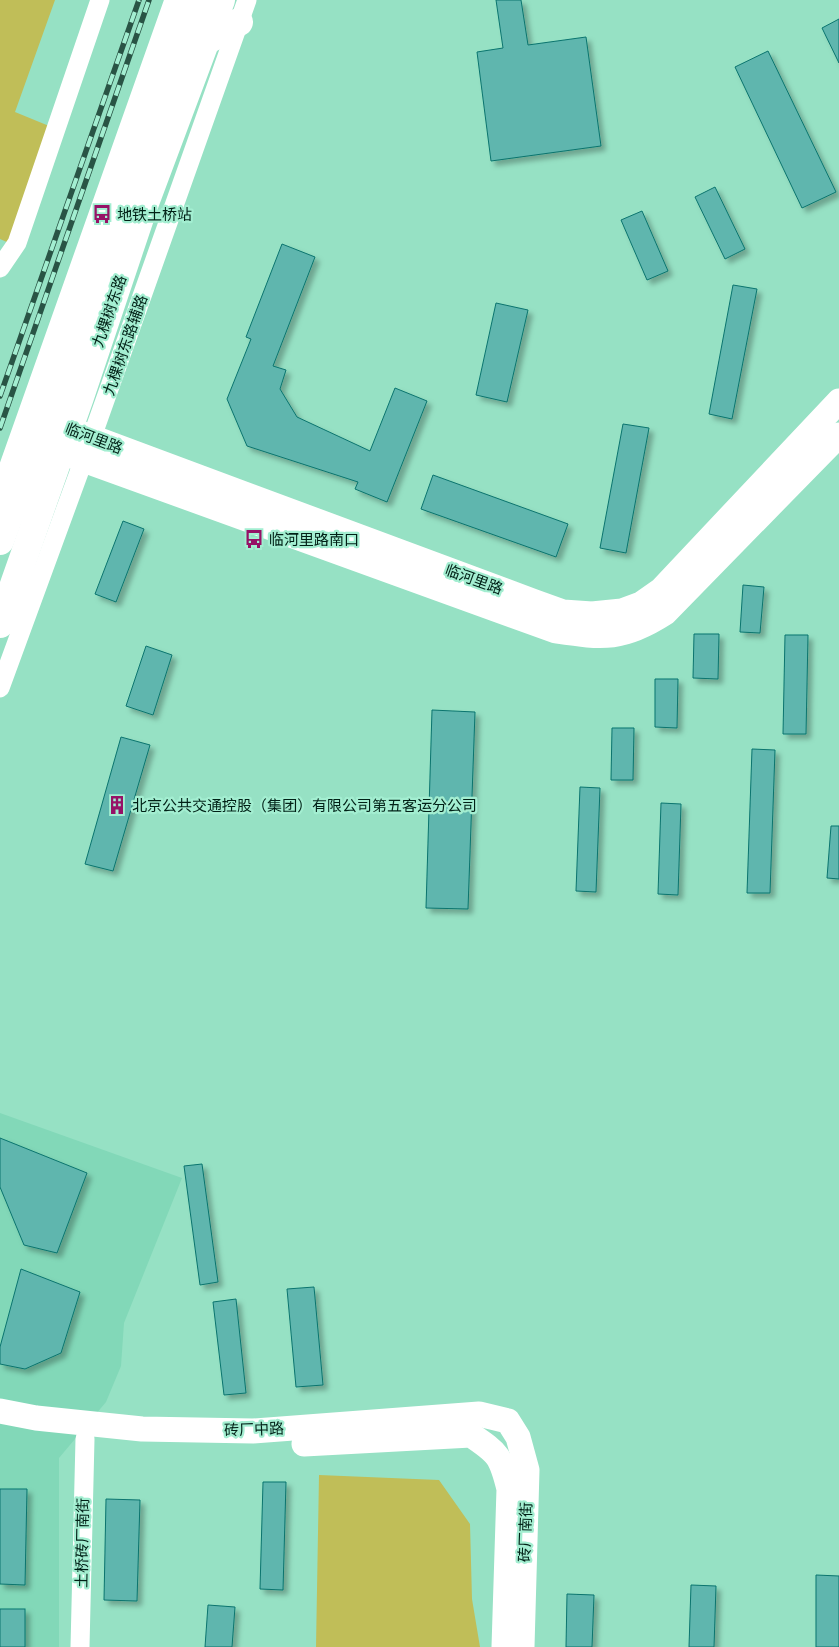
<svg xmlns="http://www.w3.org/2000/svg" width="839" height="1647" viewBox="0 0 839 1647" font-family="Montserrat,'Noto Sans SC',sans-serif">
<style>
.built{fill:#82d8b8}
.green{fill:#c0be58}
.building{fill:#5eb6ae;stroke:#0b746e;filter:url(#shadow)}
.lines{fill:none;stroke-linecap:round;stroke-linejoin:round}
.minor{stroke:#fff;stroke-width:19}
.major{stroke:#fff;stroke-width:25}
.highway{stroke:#fff;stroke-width:28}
.rail-casing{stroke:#295445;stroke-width:5.5}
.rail{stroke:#a3eed1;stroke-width:4;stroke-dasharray:11;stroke-linecap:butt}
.labels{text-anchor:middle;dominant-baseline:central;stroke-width:4.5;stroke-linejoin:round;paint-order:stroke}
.poi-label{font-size:15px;fill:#012016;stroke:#a3eed1;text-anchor:start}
.street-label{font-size:15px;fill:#012016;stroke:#a3eed1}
</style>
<defs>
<filter id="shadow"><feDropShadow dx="4.5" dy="4.5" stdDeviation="2.5" flood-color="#0004"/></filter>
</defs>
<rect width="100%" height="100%" fill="#96e1c4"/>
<path class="built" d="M0,1113l182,65 -58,145 -3,43 -15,36 -47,56v189h-59z"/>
<g class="green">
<path d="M0,0h55l-40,112 39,16 -45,115 -9,-4z"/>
<path d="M319,1475l120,5 31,44 2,75 8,48h-164z"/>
</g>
<g class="building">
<path d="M496,0h25l7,45 58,-8 15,109 -110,15 -14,-109 26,-4z"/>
<path d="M839,19v44l-17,-35z"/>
<path d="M768,51l68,141 -34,16 -67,-141z"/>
<path d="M715,187l30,62 -20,10 -30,-62z"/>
<path d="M642,211l26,60 -21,9 -26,-60z"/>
<path d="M282,244l33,13 -42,109 13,4 -6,19 17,28 73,34 25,-63 32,13 -40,101 -32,-13 3,-7 -111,-36 -20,-47 24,-60 -5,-2z"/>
<path d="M733,285l24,4 -25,130 -23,-5z"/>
<path d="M496,303l32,7 -21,92 -31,-7z"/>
<path d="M623,424l26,4 -23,125 -26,-5z"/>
<path d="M433,475l135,49 -12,33 -135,-48z"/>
<path d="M123,521l21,8 -28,73 -21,-8z"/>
<path d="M743,585l21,2 -4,46 -20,-1z"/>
<path d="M694,634h25l-1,45 -25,-1z"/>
<path d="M785,635h23l-2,99h-23z"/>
<path d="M146,646l26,9 -19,60 -27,-9z"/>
<path d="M655,679h23l-1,49 -22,-1z"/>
<path d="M432,710l43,2 -7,197 -42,-1z"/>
<path d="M612,728h22l-1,52h-22z"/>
<path d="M121,737l29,8 -37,126 -28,-7z"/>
<path d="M752,749l23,1 -5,143h-23z"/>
<path d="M580,787l20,1 -4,104 -20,-1z"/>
<path d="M661,803l20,1 -3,91 -20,-1z"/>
<path d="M831,826h8v53l-12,-1z"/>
<path d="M0,1138l87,35 -30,80 -33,-8 -24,-58z"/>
<path d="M202,1164l16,118 -18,3 -16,-119z"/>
<path d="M21,1269l59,23 -19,61 -36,16 -25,-5v-17z"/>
<path d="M314,1287l9,98 -27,2 -9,-98z"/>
<path d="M236,1299l10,94 -22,2 -11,-93z"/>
<path d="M263,1482h23l-3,108 -23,-1z"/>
<path d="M0,1489h27l-2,96 -25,-1z"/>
<path d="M106,1499l34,1 -3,101 -33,-1z"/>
<path d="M816,1575l23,1v71h-23z"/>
<path d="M691,1585l25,1 -2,61h-25z"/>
<path d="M567,1594l27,1 -2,52h-26z"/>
<path d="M208,1605l27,2 -3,40h-27z"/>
<rect x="0" y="1609" width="25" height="38"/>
</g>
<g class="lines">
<g class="minor">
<path d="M0,268l17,-25 83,-243"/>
<path d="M0,491l174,-491"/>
<path d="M0,688l92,-251 155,-437"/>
<path d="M80,1647l5,-208"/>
</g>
<g class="major">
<path d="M51,422l484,180 28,10 29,2 30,-3 19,-7 20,-14 178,-189"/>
<path d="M42,445l514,186c48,7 67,9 109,-18l174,-178"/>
<path d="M0,1411l36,7 106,11 111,2 226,-17 29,7 10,16 9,33 -5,177"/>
<path d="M304,1444l167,-9c27,18 30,21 38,54l-5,158"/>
</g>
<g class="highway">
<path d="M206,41l33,-19"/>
<path d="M0,541l118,-323 76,-218"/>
<path d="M0,624l80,-227 65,-194 76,-203"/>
</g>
<g class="rail-casing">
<g id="rail">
<path d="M0,396l139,-396"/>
<path d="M0,428l149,-428"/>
</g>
</g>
<use href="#rail" class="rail"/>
</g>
<defs>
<g id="bus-bare" transform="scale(1.5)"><path d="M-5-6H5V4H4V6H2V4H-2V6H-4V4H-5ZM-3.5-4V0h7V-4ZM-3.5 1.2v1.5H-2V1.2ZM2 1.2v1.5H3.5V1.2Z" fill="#961167" stroke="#a3eed1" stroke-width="2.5" paint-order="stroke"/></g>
<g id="building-bare" transform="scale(1.5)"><path d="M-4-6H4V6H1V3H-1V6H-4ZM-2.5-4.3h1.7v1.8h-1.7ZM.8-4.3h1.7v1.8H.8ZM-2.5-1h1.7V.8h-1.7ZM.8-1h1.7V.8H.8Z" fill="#961167" stroke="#a3eed1" stroke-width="2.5" paint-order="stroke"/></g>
</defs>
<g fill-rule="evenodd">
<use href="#bus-bare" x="102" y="214"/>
<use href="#bus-bare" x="254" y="539"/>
<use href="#building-bare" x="117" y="805"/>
</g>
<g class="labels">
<g class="poi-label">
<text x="117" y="214">地铁土桥站</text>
<text x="269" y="539">临河里路南口</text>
<text x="132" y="805">北京公共交通控股（集团）有限公司第五客运分公司</text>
</g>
<g class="street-label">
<text transform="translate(109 311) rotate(-71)">九棵树东路</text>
<text transform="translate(125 345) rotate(-71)">九棵树东路辅路</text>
<text transform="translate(94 438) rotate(21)">临河里路</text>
<text transform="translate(474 579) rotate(20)">临河里路</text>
<text transform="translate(254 1429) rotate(-2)">砖厂中路</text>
<text transform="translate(525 1532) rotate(-88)">砖厂南街</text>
<text transform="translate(82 1543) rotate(-89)">土桥砖厂南街</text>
</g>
</g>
</svg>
